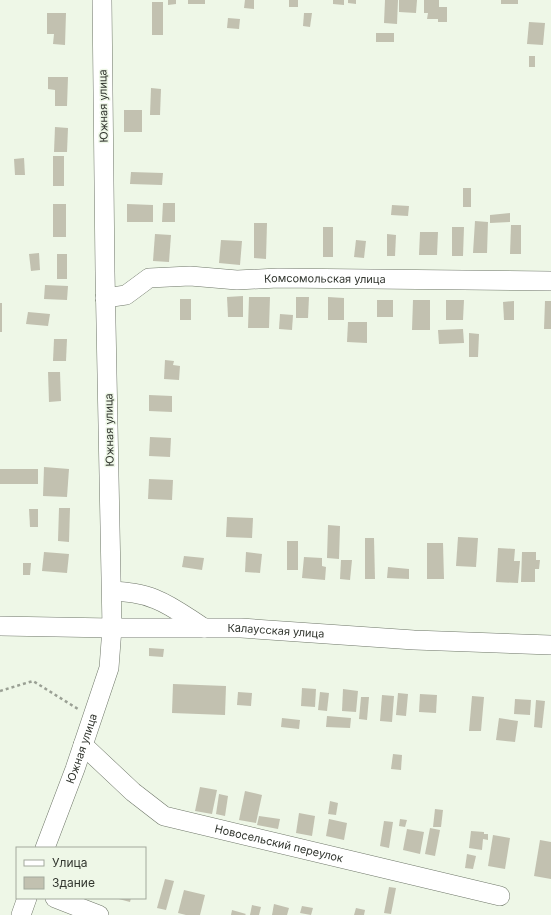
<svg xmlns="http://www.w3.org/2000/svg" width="551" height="915" viewBox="0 0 551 915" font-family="Inter,sans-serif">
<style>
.building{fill:#c2c1b0}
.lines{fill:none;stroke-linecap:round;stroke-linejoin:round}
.minor-casing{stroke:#6f7769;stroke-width:20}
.path{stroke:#9aa094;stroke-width:2.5;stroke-dasharray:3 3;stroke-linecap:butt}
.minor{stroke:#fff;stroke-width:19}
.labels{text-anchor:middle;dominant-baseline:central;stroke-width:3;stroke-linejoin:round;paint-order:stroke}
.street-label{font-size:11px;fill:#32362f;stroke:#eef7e7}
</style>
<rect width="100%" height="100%" fill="#eef7e7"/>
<g class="building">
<path d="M168,0h8v4l-8,1z"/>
<rect x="188" y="0" width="17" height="4"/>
<path d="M245,0h9v9l-10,-1z"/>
<rect x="289" y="0" width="9" height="7"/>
<path d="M333,0h11v5l-11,-1z"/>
<path d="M348,0h8v4l-8,-1z"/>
<path d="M385,0h13l-1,24 -13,-1z"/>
<path d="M399,0h18l-1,13 -17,-1z"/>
<path d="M424,0h15v7h8v15h-9v-3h-11l1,-6h-4z"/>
<rect x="501" y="0" width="17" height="4"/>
<rect x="152" y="2" width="11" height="33"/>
<path d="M47,13h19l-1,32 -12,-1 1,-10h-7z"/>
<path d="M304,13h8l-2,14 -7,-1z"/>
<path d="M228,18l12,1 -1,10 -12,-1z"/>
<path d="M529,22l16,1 -2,22 -16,-1z"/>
<rect x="376" y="33" width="18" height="9"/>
<rect x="529" y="56" width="6" height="11"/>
<path d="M48,77h20l-1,29h-12v-16l-7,-1z"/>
<path d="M151,88l10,1 -1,26h-10z"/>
<rect x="124" y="110" width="18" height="22"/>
<path d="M55,127l13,1 -1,24h-13z"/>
<rect x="53" y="156" width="11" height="30"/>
<path d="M24,158l1,17h-10l-1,-16z"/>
<path d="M131,172l32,1 -1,12 -32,-1z"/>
<rect x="463" y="188" width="8" height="19"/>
<path d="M163,203h12v19h-13z"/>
<rect x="53" y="204" width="13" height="33"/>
<path d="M127,204l26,1v17h-26z"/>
<path d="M392,205l17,1 -1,10 -17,-1z"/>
<path d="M510,213v9l-20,1v-8z"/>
<path d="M475,221l13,1 -1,31h-14z"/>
<path d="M254,223h13l-1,36 -12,-1z"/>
<path d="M511,225h10v29h-11z"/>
<rect x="323" y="227" width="10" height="30"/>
<path d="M452,227h12l-1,29h-11z"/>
<path d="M420,232h18l-1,23h-18z"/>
<path d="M155,234l16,1 -2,27 -16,-1z"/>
<path d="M387,234l9,1 -1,21h-8z"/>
<path d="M221,240l21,1 -2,24 -21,-2z"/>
<path d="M356,240l10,1 -2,17 -10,-1z"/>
<path d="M39,253l1,17 -9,1 -2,-17z"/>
<rect x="57" y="254" width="10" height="25"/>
<path d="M45,285l23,1 -1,14 -23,-1z"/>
<path d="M243,296v21h-15l-1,-20z"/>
<path d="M249,297h21l-1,31h-21z"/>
<path d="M296,297h13l-1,21h-12z"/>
<path d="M328,297l16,1v22h-16z"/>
<rect x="180" y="299" width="11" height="21"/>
<rect x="377" y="300" width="16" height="17"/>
<path d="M413,300h17v30h-18z"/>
<path d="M446,300h18l-1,20h-17z"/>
<path d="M514,301v19h-10l-1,-18z"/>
<path d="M545,301h6v28h-7z"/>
<rect x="0" y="303" width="2" height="29"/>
<path d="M28,312l22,2 -2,12 -22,-2z"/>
<path d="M280,314l13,1 -1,15 -13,-1z"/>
<path d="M348,322h19v21l-20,-1z"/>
<path d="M463,329l1,14 -25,1 -1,-14z"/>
<path d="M469,333l10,1 -1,23h-9z"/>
<path d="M54,339h13l-1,22h-13z"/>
<path d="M165,360l9,1 -1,4 7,1 -1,14 -15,-1z"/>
<path d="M48,372h12l1,29 -12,1z"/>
<path d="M149,395l23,1v16l-23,-1z"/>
<path d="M150,437l21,1 -1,19 -21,-1z"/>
<path d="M44,467l25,2 -2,28 -24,-1z"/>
<rect x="0" y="469" width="38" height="15"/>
<path d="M149,479l24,1 -1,20 -24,-1z"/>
<path d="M59,508h11l-1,34 -11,-1z"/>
<path d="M29,509h9v18h-8z"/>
<path d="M227,517l26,1 -1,20 -26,-1z"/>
<path d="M328,525l12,1 -1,33 -12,-1z"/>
<path d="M458,537l20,1 -2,29 -20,-1z"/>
<path d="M365,538h9l1,41h-10z"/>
<rect x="287" y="541" width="11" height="29"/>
<path d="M427,543h16l1,36h-17z"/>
<path d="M498,548l17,1 -1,12h6l-2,22 -22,-1z"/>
<path d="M44,552l25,2 -2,19 -25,-2z"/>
<path d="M246,552l16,2 -2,19 -15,-1z"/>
<path d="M522,552h14v8h4l-1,9h-4v13h-14z"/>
<path d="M184,556l20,2 -2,12 -20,-3z"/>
<path d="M304,557l18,1v8l4,1 -1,13 -23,-2z"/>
<path d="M341,560h11l-2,20 -10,-1z"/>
<path d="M23,563h8l-1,12h-7z"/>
<path d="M388,567l21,2v10l-22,-1z"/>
<path d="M149,648l15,1 -1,8 -14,-1z"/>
<path d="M173,684l53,2 -1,29 -53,-2z"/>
<path d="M302,688l14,1 -1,18 -14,-1z"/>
<path d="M343,689l15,2 -2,21 -14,-1z"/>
<path d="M238,692l14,1 -1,13 -14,-1z"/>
<path d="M320,692l9,1 -2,18 -9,-1z"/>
<path d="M398,693l10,1 -2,22 -10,-1z"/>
<path d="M420,694l17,1 -1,18 -17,-1z"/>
<path d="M382,695l12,1 -2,26 -12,-1z"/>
<path d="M472,696l12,1 -3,34h-12z"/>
<path d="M361,697h8l-2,23 -8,-1z"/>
<path d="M515,699l16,1 -1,15 -16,-1z"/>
<path d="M536,700l9,1 -3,27 -8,-1z"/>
<path d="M327,716l24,2 -1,10 -24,-1z"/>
<path d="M282,718l18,2 -1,9 -18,-2z"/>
<path d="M499,718l19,3 -3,21 -19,-2z"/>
<path d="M393,754l9,1 -1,15 -10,-1z"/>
<path d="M200,787l17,3 -5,24 -17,-3z"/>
<path d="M245,791l17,4 -6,28 -17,-3z"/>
<path d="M219,794l9,2 -3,20 -9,-2z"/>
<path d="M330,801l8,2 -2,12 -8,-1z"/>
<path d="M435,809l8,1 -2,17h-8z"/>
<path d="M299,813l16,3 -3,20 -16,-3z"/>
<path d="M259,816l21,3 -2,10 -21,-4z"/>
<path d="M329,819l18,4 -3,17 -18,-4z"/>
<path d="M400,819l7,1 -2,7 -6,-1z"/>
<path d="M384,821l9,1 -4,26 -9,-2z"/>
<path d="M430,828l10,2 -5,26 -10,-2z"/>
<path d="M407,829l17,3 -4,22 -17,-4z"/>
<path d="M471,831l13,1v2h4v6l-5,-1 -1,11 -13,-2z"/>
<path d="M493,835l17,3 -5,31 -17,-3z"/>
<path d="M540,840l11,2v37l-17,-3z"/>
<path d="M467,854l9,2 -3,13 -8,-1z"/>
<path d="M165,879l9,2 -8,29 -9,-2z"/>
<path d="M389,887l7,1 -5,26 -7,-1z"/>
<path d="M184,890l21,5 -5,20h-14l-8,-2z"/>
<path d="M115,898h16l-1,4z"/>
<path d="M274,904l15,4 -2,7h-15z"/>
<path d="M252,905l9,2 -2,8h-9z"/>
<path d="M302,906l11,2 -2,7 -11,-2z"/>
<path d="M356,908l9,2 -1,5h-10z"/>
<path d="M232,910l14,4 -1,1h-14z"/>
</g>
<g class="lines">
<g class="minor-casing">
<g id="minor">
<path id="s1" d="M105,298l21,-3 23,-17 41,-2 47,4 41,-2 273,3"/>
<path d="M112,591c14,1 29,2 43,8 18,7 33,19 49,29"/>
<path id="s2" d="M0,626l112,2h129l173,12 137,5"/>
<path id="s3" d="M83,745l50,47 31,24 336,80"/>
<path id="s4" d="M45,848l30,-79 34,-101 3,-40 -7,-356 -3,-272"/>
<path d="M55,898l44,17"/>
<path d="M21,915l6,-17"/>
</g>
</g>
<path class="path" d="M0,691l33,-10 45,28"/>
<use href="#minor" class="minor"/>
</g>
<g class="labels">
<g class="street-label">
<text transform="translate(103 106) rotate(-91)">Южная улица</text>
<text stroke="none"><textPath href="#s1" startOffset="226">Комсомольская улица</textPath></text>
<text transform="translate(109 430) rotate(-91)">Южная улица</text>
<text stroke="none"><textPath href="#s2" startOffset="276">Калаусская улица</textPath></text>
<text stroke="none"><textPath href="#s4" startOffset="106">Южная улица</textPath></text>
<text stroke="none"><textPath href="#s3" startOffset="226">Новосельский переулок</textPath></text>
</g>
</g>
<rect x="16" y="847" width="130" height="52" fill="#eef7e7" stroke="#a3aa9d"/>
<rect x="24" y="860" width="20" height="6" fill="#ffffff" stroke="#a3aa9d"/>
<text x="52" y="867" font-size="12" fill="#32362f">Улица</text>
<rect x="24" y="877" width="20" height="12" fill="#c2c1b0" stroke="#a3aa9d"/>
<text x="52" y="887" font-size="12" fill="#32362f">Здание</text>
</svg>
